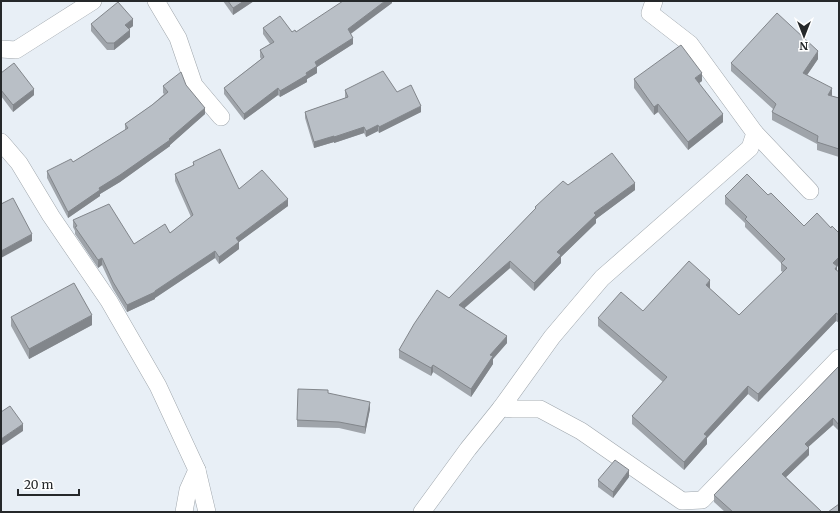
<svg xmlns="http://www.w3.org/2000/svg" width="840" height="513" viewBox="0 0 840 513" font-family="Merriweather,serif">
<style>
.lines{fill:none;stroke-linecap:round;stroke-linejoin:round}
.minor-casing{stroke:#9fa6ac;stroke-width:18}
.minor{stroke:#fff;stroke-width:17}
.wall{fill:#9fa4aa}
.shaded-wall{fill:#82868b}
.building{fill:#b9bfc6;stroke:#82868b}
</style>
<rect width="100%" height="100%" fill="#e8eff6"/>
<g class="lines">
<g class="minor-casing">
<g id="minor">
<path d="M156,1l22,37 16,47 27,32"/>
<path d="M654,1l-4,12 40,31 65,89 -5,15 -148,130 -50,59 -51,71 12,1h27l41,22 101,70 20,-1 137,-142"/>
<path d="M1,49l15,1 77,-49"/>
<path d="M755,133l55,58"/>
<path d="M1,142l18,21 32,53 58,85 49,85 39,84 10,42"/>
<path d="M184,512l4,-22 9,-20"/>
<path d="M422,512l46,-63 33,-41"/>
</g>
</g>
<use href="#minor" class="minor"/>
</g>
<g class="wall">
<path d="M223,1h31l-21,14z"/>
<path d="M392,1v2l-42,30 3,11 -36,23v6l-10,6v3l-27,15 -2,-2 -34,25 -20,-26v-6l37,-29 -1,-2v-7l10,-6 -7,-10v-6l29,4h4z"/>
<path d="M91,24l42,2 -4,3 1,8 -16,13h-7l-16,-19z"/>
<path d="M818,59l-11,16 25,21 7,2v59l-22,-7v-6l-45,-24v-8l1,-3 -42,-38v-8z"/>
<path d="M1,73l33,22 -21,17 -12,-16z"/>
<path d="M634,79l68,2 -3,2 24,39 -35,28 -30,-38 -4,3 -20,-27z"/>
<path d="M186,85l19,29 -35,31v1l-50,36 -20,12v2l-32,22 -21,-40v-7l26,-9 52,-32v-6l27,-19 12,-11 -1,-1v-7z"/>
<path d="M345,90l52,2 24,20 -42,21 -1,-2 -12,6 -2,-4 -30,10v-1l-20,6 -9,-30v-6l40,-14z"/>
<path d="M193,162l46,27 49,17 -49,36v7l-20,15 -4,-6 -60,40v1l-28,13 -14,-23 -11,-24 -4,3 -23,-34v-3l-2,-4v-7l61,24 36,-11 21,-16 -16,-36v-7l18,-8z"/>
<path d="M568,185l67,5 -39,29v4l-35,34v6l-27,28 -24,-23 -46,40 43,35 -14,16v5l-22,33 -38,-25 -2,4 -32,-18v-8l136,-141v-2z"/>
<path d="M725,196l112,71v4l2,1v51l-3,-2 -78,81 -10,-8 -41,44v6l-23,26 -52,-46v-8l31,-34 -65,-56v-8l45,-7 67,-23v1l29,26 44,-43 -2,-1v-8l-36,-36v-4l-20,-19z"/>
<path d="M11,317l81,8 -63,34 -18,-33z"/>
<path d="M839,366v65l-6,-6 -25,22 1,8 -23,22 36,35h-97l-11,-10v-7z"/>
<path d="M328,393l42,16 -5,25 -26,-6 -42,-1v-7z"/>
<path d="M629,477l-16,21 -15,-11v-7z"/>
</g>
<g class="shaded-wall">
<path d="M244,1h10l-21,14v-7z"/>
<path d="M385,1h7v2l-44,33v-7z"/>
<path d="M133,19v7l-8,6v-7z"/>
<path d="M130,30v7l-16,13v-7z"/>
<path d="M353,38v6l-36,23v6l-10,6v3l-27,15v-6l26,-18 9,-11z"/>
<path d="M818,51v8l-15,22v-8z"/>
<path d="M702,73v8l-7,5v-8z"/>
<path d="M278,88v7l-34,25v-6z"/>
<path d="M832,88v8l-4,-1z"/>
<path d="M34,89v6l-21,17v-7z"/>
<path d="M658,104v8l-4,3v-8z"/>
<path d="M421,106v6l-42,21v-6z"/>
<path d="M205,108v6l-35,31v1l-50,36 -20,12v2l-32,22v-6l31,-24 70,-49z"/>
<path d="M723,114v8l-35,28v-8z"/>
<path d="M378,125v6l-12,6v-6z"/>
<path d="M364,127v6l-30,10v-6z"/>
<path d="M334,136v6l-20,6v-6z"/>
<path d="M635,183v7l-39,29v4l-35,34v6l-27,28v-8l23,-31 37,-39z"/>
<path d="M288,199v7l-49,36v7l-20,15v-7l17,-19z"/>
<path d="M32,234v7l-31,17v-7z"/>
<path d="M215,251v7l-60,40v1l-28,13v-7l28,-14z"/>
<path d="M839,257v7l-2,3v7l-4,-11z"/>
<path d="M102,258v7l-4,3v-8z"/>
<path d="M510,261v7l-51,45v-8z"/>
<path d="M710,280v8l-4,5v-8z"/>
<path d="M836,313v8l-78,81v-8z"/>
<path d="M92,315v10l-63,34v-10z"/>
<path d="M507,336v7l-14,16v5l-22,33v-8l19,-34z"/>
<path d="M433,365v7l-2,4v-8z"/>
<path d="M748,386v8l-41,44v6l-23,26v-8l20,-28z"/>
<path d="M370,402v7l-5,25v-7z"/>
<path d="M833,418v7l-28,25v-6z"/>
<path d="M23,424v7l-22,15v-7z"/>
<path d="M809,448v7l-27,26v-7z"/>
<path d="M629,470v7l-16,21v-6z"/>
</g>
<g class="building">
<path d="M228,1h16l-11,7z"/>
<path d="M343,1h42l-37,28 5,9 -38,24 2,4 -11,7 1,2 -27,16 -2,-3 -34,26 -20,-26 40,-31 -4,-7 14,-8 -11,-14 17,-12 12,16 3,-2 1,2z"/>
<path d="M118,2l15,17 -8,6 5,5 -16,13h-7l-16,-19z"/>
<path d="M777,13l41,38 -15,22 29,15 -4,7 11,3v51l-22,-7 1,-6 -46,-24 4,-8 -45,-41z"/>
<path d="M681,45l21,28 -7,5 28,36 -35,28 -30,-38 -4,3 -20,-28z"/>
<path d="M14,63l20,26 -21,16 -12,-15v-17z"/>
<path d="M383,71l14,21 14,-7 10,21 -42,21 -1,-2 -12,6 -2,-4 -30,10v-1l-20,6 -9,-30 43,-15 -3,-7z"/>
<path d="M181,72l5,13 19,23 -36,31 1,1 -50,35 -21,13 1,2 -32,22 -21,-41 24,-12 2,3 55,-34 -3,-4 27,-19 16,-13 -5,-6z"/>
<path d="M220,149l19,40 23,-19 26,29 -52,39 3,4 -20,15 -4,-6 -60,40v1l-28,13 -14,-23 -11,-24 -4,2 -23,-33 2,-1 -4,-6 36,-16 25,40 31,-20 5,9 23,-18 -18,-41 19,-9 -1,-3z"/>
<path d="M612,153l23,30 -41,30 2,2 -39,37 4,3 -27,28 -24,-22 -51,44 48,31 -17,19 3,1 -22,33 -38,-24 -2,3 -32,-18 15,-26 23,-34 12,8 87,-90 -1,-1 28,-26 5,4z"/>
<path d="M747,174l21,21 3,-2 33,33 13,-13 14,15 1,-2 7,7v24l-6,6 4,3 -2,3 4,3v43l-3,-2 -78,81 -10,-8 -44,48 3,2 -23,26 -52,-46 35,-39 -69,-59 23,-26 22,19 46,-50 21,19 -4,5 33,30 48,-47 -6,-5 4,-4 -40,-40 2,-2 -22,-21z"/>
<path d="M13,198l19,36 -31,17v-47z"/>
<path d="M74,283l18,32 -63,34 -18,-32z"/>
<path d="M839,366v59l-6,-7 -28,26 4,4 -27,26 40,38h-89l-19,-17z"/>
<path d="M298,389l30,1v3l42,9 -5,25 -26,-5 -42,-2z"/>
<path d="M10,406l13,18 -22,15v-27z"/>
<path d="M615,460l14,10 -16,22 -15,-12z"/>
<path d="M839,504v8h-11z"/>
</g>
<rect width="840" height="513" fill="none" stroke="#25282a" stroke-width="4"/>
<g transform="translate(804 36) rotate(180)" stroke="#ffffff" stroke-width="3" paint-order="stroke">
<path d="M0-3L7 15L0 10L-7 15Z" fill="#25282a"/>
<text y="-6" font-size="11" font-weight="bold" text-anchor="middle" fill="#25282a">N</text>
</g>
<path d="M18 489v6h61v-6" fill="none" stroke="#25282a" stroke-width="2"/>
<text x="24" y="489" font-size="12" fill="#25282a" stroke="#ffffff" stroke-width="3" paint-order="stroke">20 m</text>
</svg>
